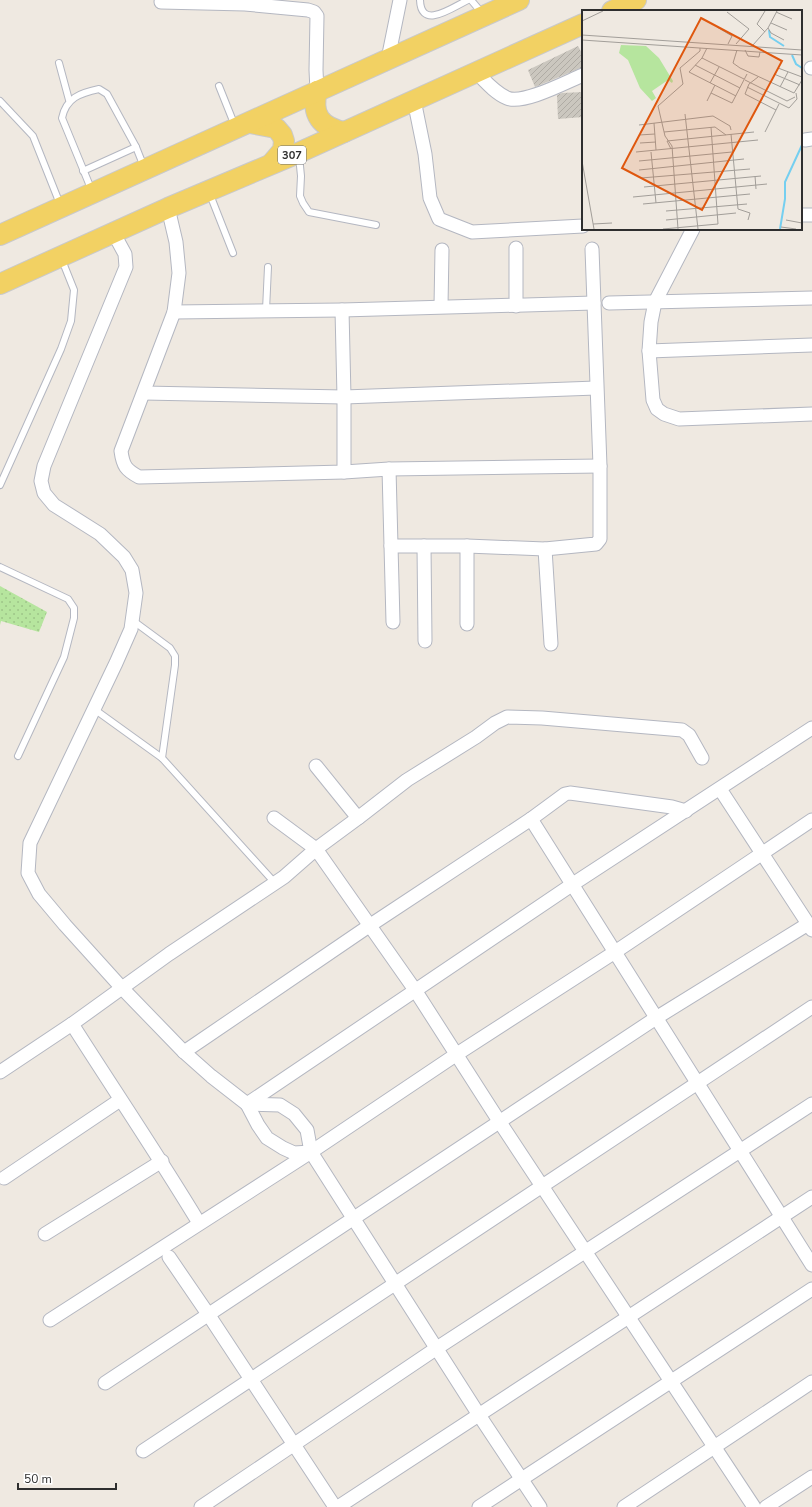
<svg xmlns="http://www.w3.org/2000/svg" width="812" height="1507" viewBox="0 0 812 1507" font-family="'Nunito Sans',sans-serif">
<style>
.green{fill:url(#green-dots)}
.building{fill:url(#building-hatch)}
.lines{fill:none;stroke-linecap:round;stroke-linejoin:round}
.service-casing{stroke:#b4b7c1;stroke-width:8}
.minor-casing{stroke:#b4b7c1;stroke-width:15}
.primary-casing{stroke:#c9c9c9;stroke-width:22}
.service{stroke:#fff;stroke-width:6}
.minor{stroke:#fff;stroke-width:13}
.primary{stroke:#f2d163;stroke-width:20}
.labels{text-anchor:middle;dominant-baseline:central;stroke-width:3;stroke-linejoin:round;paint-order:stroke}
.shield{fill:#fff;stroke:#6d6d6d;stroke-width:1}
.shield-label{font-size:11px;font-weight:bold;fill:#2e2e2e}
.inset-river{fill:none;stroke:#75cff0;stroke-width:2}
.inset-road{fill:none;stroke:#a29e99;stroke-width:1}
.view{fill:#df570e;fill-opacity:0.15;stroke:#df570e;stroke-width:2}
.inset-edge{fill:none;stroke:#2e2e2e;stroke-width:2}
</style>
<defs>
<pattern id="green-dots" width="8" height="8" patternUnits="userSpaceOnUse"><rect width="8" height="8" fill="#b6e59e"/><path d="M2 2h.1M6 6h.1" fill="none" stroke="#9dc588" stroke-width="1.8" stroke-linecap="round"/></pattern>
<pattern id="building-hatch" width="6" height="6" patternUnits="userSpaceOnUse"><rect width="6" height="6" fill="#cbc7bf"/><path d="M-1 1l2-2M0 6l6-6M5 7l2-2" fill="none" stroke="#afaba4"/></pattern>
</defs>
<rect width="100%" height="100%" fill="#efe9e1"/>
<path class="green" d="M0,586l47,26 -8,20 -38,-11 -1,4z"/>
<g class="building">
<path d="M578,46l5,9v12l-48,20 -7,-17z"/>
<path d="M583,92v25l-25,2 -1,-24 5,-2z"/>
</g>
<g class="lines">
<g class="service-casing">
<g id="service">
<path d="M420,0c1,31 33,7 48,0"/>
<path d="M471,0l11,13"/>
<path d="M59,63l10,37"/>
<path d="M219,86l16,40"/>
<path d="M0,101l33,35 27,68"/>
<path d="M136,147l8,20"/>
<path d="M299,156l2,20 -1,20 3,7 6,9 67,13"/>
<path d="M83,171l53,-24 -29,-53 -8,-5c-19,4 -33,9 -37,29l30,73"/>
<path d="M209,192l24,61"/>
<path d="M266,310l2,-43"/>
<path d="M0,485l61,-136 10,-28 3,-31 -12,-30"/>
<path d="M0,567l68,32 6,9v10l-10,39 -46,99"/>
<path d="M132,620l38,28 5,8v9l-13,93 113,125"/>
<path d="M94,709l68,49"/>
</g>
</g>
<g class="minor-casing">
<g id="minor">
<path d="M161,2l84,2 63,6 6,2 3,4 -1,54 1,21"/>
<path d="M388,59l12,-59"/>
<path d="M811,68h1"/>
<path d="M476,72c9,9 19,21 31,26 16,7 59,-16 76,-23"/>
<path d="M414,100l11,54 5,44 9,21 33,13 111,-6"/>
<path d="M805,140l7,-1"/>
<path d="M168,208l8,34 3,31 -5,39 -53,139c2,15 5,19 18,26l205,-5 45,-3 211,-3"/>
<path d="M801,215h11"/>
<path d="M693,229l-38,73 -4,20 -2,29 4,49 4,9 7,5 15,5 133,-5"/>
<path d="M113,232l12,22 1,13 -82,199 -3,15 3,12 10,12 46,29 24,23 8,13 4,23 -5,36 -15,34 -86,180 -2,30 11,21 26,31 56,62 63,65 27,24 36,28 33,1 14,9 13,16 4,22 168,263 61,92"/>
<path d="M516,248v58"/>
<path d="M609,303l203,-5"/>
<path d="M441,306l1,-56"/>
<path d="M342,310l2,87v75"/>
<path d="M174,312l168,-2 252,-7"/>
<path d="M649,351l163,-6"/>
<path d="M144,393l200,4 252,-9"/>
<path d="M389,469l4,153"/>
<path d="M391,546h76l78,3 51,-5 4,-5v-73l-8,-217"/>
<path d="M424,546l1,95"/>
<path d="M467,546v78"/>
<path d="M545,549l6,95"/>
<path d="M316,766l42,52"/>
<path d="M720,789l92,141"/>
<path d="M274,818l42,31 99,141 84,131 255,386"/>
<path d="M531,819l281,446"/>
<path d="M72,1024c42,66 86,131 127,199"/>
<path d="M184,1052l185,-126 162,-107 34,-25 5,-1 102,14 14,4"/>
<path d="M0,1072l72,-48 97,-70 115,-77 32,-28 42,-31 49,-38 69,-43 19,-14 12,-6 35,1 140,12 7,5 13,23"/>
<path d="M311,1152l-17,1 -11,-5 -16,-10 -9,-13 -11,-21 326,-220 239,-156"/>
<path d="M4,1178l116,-78"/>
<path d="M45,1234l117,-73"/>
<path d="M169,1257l39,57 127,193"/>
<path d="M50,1320l261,-168 146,-98 158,-102 197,-132"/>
<path d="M105,1383l551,-365 152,-94"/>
<path d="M143,1451l669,-444"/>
<path d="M201,1507l236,-159 375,-244"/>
<path d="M338,1507l474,-310"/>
<path d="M479,1507l333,-218"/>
<path d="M624,1507l188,-125"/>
<path d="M766,1507l46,-30"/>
</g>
</g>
<g class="primary-casing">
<g id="primary">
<path d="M612,11l24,-11"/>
<path d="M317,91c-6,24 4,36 27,41"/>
<path d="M250,123l26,5 6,7 2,6 -1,9 -11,13"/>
<path d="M0,235c173,-77 346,-156 519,-235"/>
<path d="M0,284l168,-76 130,-55 285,-129"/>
</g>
</g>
<use href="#service" class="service"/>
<use href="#minor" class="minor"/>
<use href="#primary" class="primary"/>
</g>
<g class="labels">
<rect class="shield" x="278" y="146" width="28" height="18" rx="3"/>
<g class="shield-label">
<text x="292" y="155">307</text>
</g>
</g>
<g transform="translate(582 10)">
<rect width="220" height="220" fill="#efe9e1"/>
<path d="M39,35l25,1 13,12 14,23 -1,2 -4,-3 -16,11 4,7 -4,3 -12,-13 -12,-28 -9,-7z" fill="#b6e59e"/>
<path class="inset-river" d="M187,20l1,7 14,9M210,45l4,9 6,4M198,219l5,-30v-17l17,-37"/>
<path class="inset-road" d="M145,2l22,17 -13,15M194,2l16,7M0,11l21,-10M189,13l16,7M135,17l15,9 -4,8M186,18l3,5 13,7M183,22l-8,-8 8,-13M0,25l220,15M0,30l220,15M171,35l15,-17 9,-17M125,38l-5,10 -13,14 47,24M155,40l-4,13 7,5 54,25 8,-13M163,40l3,6 11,1 1,-5M120,48l42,21M113,55l45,23M196,58l24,9M192,64l26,11M176,67l-9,7 -4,10 31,16M163,70l42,21 8,-4M128,73l9,-16M165,77l42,21 8,-9 -1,-6M198,77l8,-15M129,83l21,10 15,-29M125,91l8,-16M103,104l13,115M72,113l2,27M57,115l74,-9 17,10 1,4M82,122l51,-5 11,8M183,122l14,-28M149,124l7,75 12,4 -2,7M57,125l16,-1M58,133l16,-1M89,139l-4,-8 87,-9M54,142l122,-12M69,142l5,51M0,151l12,68M57,151l93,-9M57,160l105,-11M173,166l1,13M59,168l109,-9M62,177l117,-11M51,187l134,-13M61,194l107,-10M84,201l81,-7M84,210l70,-7M204,210l16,3M11,214l19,-1M199,217l15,2M81,219l55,-5 -7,-97M96,219l-6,-83 -7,-10 -7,-30 25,-22 -3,-16 20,-17v-3"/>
<path class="view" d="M119,8l81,43 -80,149 -80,-42z"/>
<rect width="220" height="220" class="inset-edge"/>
</g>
<path d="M18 1483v6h98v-6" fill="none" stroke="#2e2e2e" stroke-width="2"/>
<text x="24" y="1483" font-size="12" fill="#2e2e2e" stroke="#ffffff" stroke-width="3" paint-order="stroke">50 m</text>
</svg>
